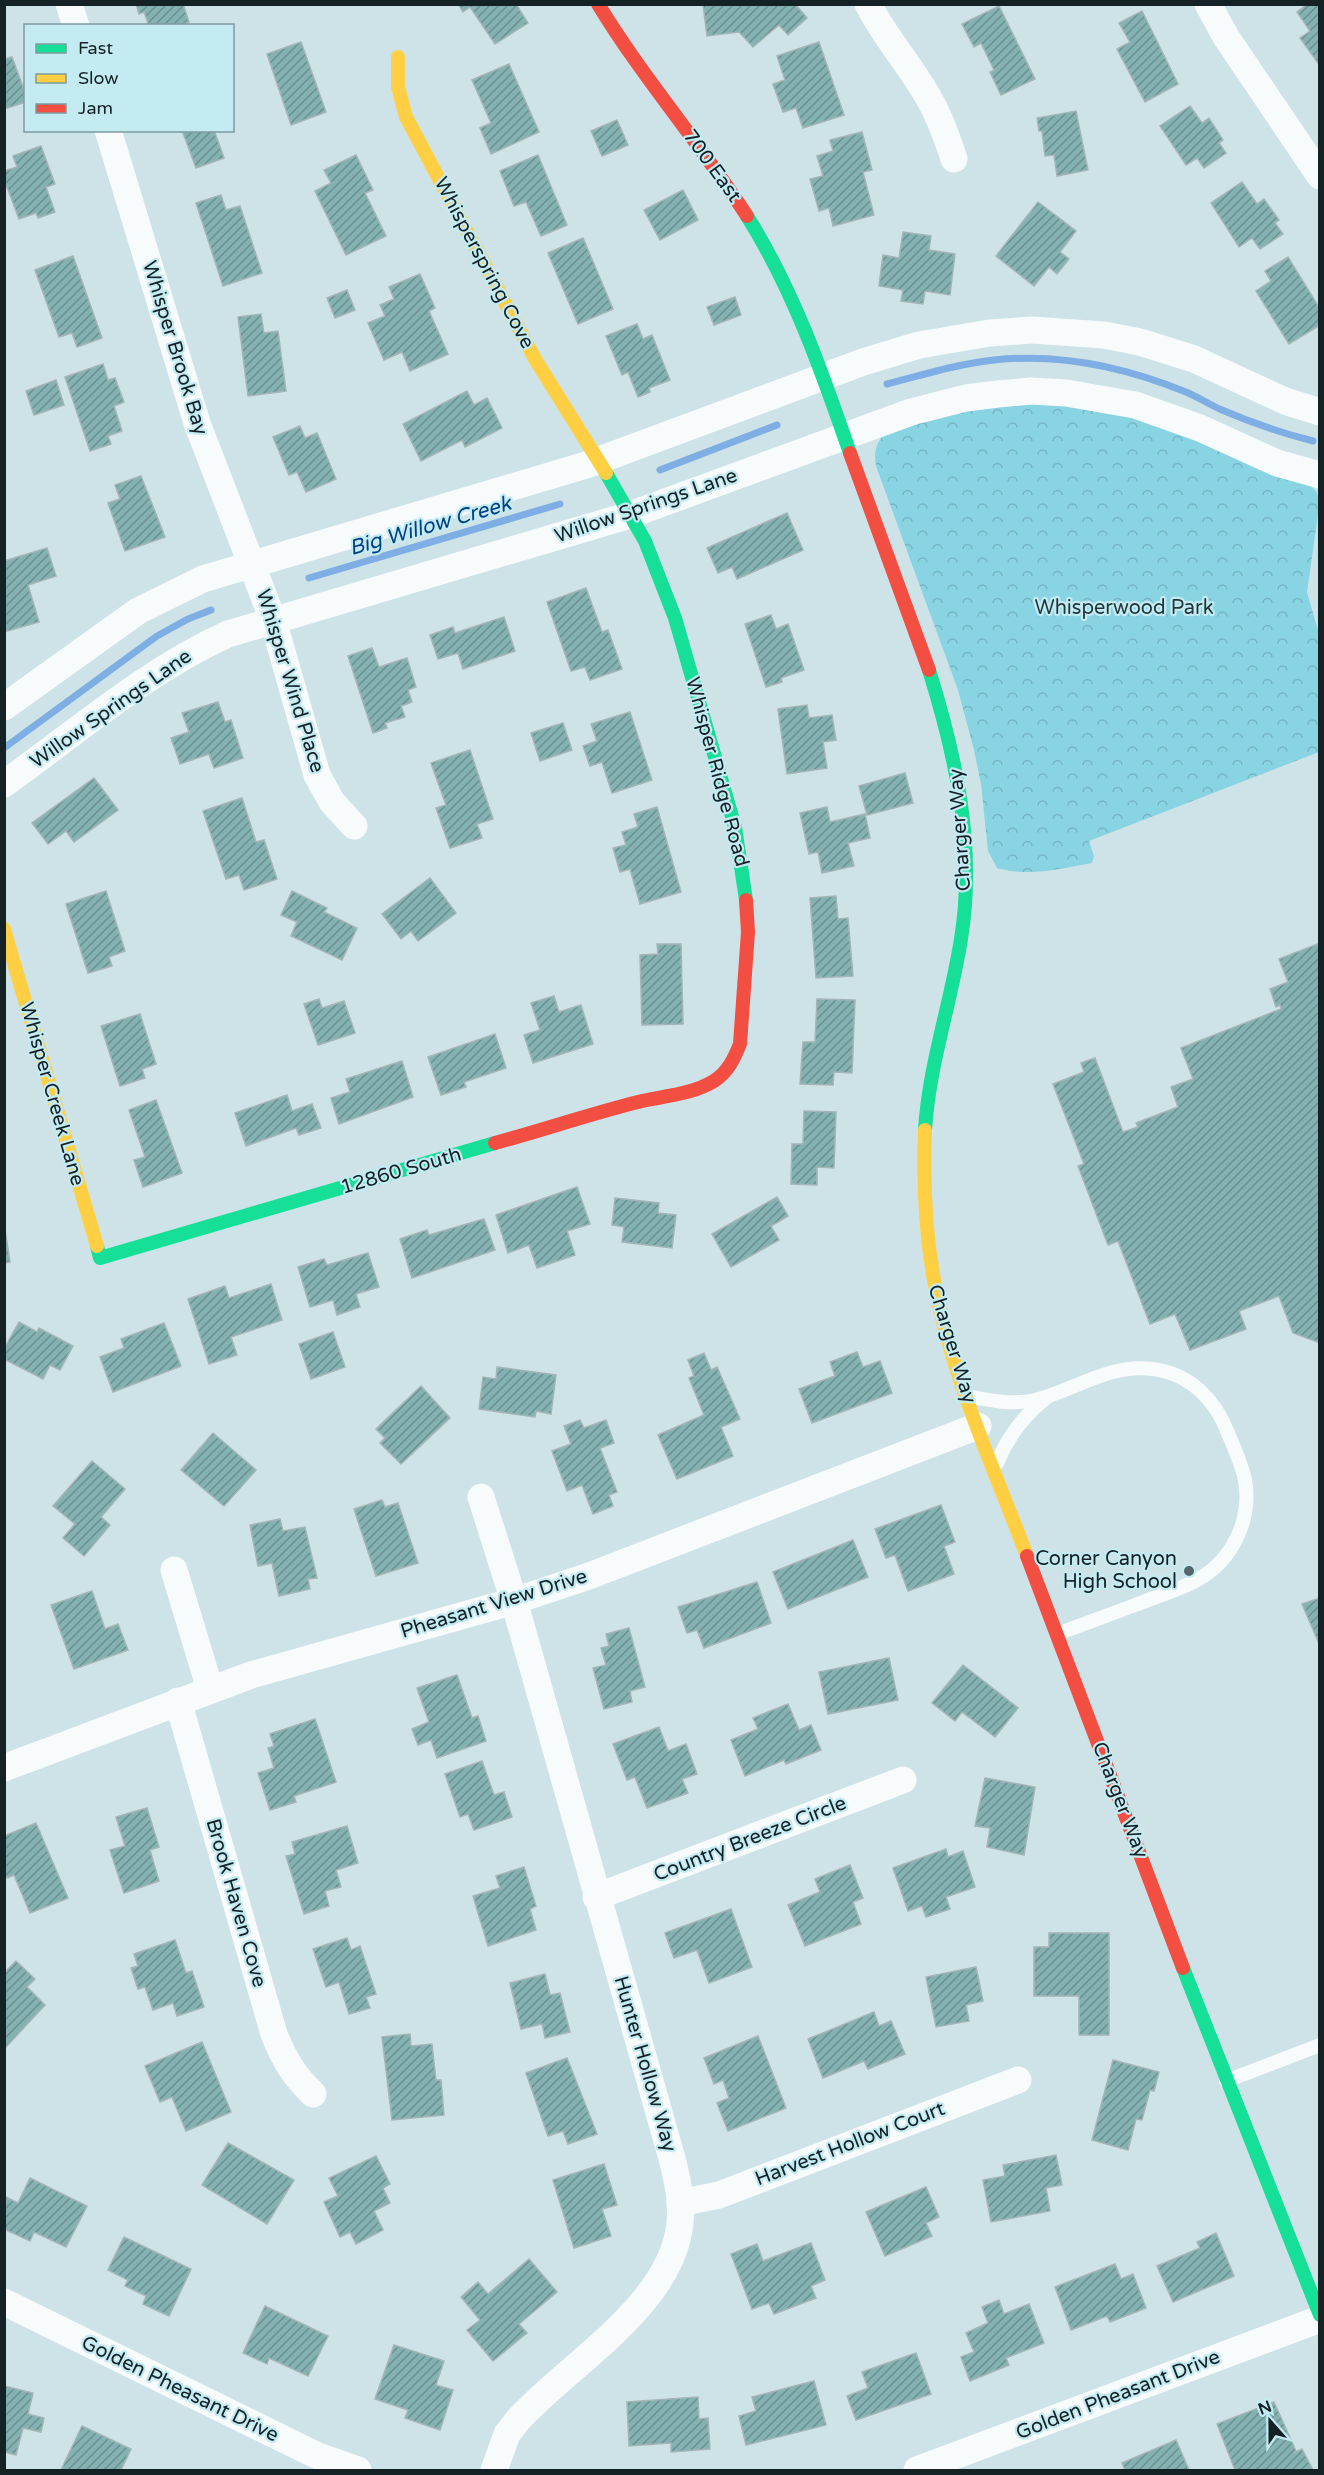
<svg xmlns="http://www.w3.org/2000/svg" width="1324" height="2475" viewBox="0 0 1324 2475" font-family="'Varela Round',sans-serif">
<style>
.park{fill:url(#park-crowns)}
.lines{fill:none;stroke-linecap:round;stroke-linejoin:round}
.stream{stroke:#7eaee4;stroke-width:7}
.building{fill:url(#building-hatch);stroke:#a5b5b7;stroke-width:1.5}
.lane{stroke:#f8fbfc;stroke-width:14}
.street{stroke:#f8fbfc;stroke-width:27}
.fast{stroke:#16e098;stroke-width:14}
.slow{stroke:#ffcf43;stroke-width:14}
.jam{stroke:#f24e42;stroke-width:14}
.poi-dot{fill:#556669;stroke:#c4eaf2;stroke-width:2}
.labels{text-anchor:middle;dominant-baseline:central;stroke-width:4.5;stroke-linejoin:round;paint-order:stroke}
.street-label{font-size:20px;fill:#142225;stroke:#c4eaf2}
.park-label{font-size:20px;fill:#1e373c;stroke:#c4eaf2}
.poi-label{font-size:20px;fill:#142225;stroke:#c4eaf2;text-anchor:end}
.water-label{font-size:21px;font-style:italic;fill:#004184;stroke:#c4eaf2}
</style>
<defs>
<pattern id="park-crowns" width="20" height="18" patternUnits="userSpaceOnUse" patternTransform="scale(1.5)"><rect width="20" height="18" fill="#89d4e3"/><path d="M2 6a3 3 0 1 1 6 0M12 15a3 3 0 1 1 6 0" fill="none" stroke="#75b6c3"/></pattern>
<pattern id="building-hatch" width="6" height="6" patternUnits="userSpaceOnUse" patternTransform="scale(1.5)"><rect width="6" height="6" fill="#84b2b3"/><path d="M-1 1l2-2M0 6l6-6M5 7l2-2" fill="none" stroke="#6b9091"/></pattern>
</defs>
<rect width="100%" height="100%" fill="#cee3e8"/>
<path class="park" d="M1062,402l71,14 178,70 5,5 4,10 -13,91 12,42v118l-230,89 5,15 -2,7c-32,6 -64,14 -95,5l-9,-17 -7,-67 -7,-34 -16,-60 -81,-221c-4,-14 -2,-25 8,-36l80,-26z"/>
<g class="lines">
<g class="stream">
<path d="M887,384c35,-9 70,-20 107,-24 65,-7 131,7 192,32 12,5 24,13 36,18 30,13 60,23 91,31"/>
<path d="M660,470l117,-45"/>
<path d="M309,578l251,-74"/>
<path d="M4,748l153,-112 31,-17 23,-9"/>
</g>
</g>
<g class="building">
<path d="M136,4h47l6,18 -11,4h-29l-5,-14 -5,2z"/>
<path d="M458,4h58l12,19 -33,21 -25,-37 -7,5z"/>
<path d="M795,4l12,14 -19,17 -9,-10 -26,22 -14,-15 -32,4 -4,-31z"/>
<path d="M1308,4h12v62l-20,-28 10,-7 -13,-19z"/>
<path d="M999,6l36,73 -34,16 -11,-23 4,-2 -13,-27 -7,4 -12,-23z"/>
<path d="M1142,11l36,73 -33,18 -28,-53 13,-7 -11,-19z"/>
<path d="M301,42l25,70 -35,13 -24,-71z"/>
<path d="M819,42l25,73 -41,13 -7,-20 -13,4 -10,-28 12,-4 -8,-24z"/>
<path d="M12,57l14,38v7l-22,7v-50z"/>
<path d="M509,64l30,68 -48,22 -11,-26 11,-5 -19,-43z"/>
<path d="M1190,106l12,17 7,-5 14,22 -4,3 7,10 -22,15 -7,-10 -11,7 -26,-39z"/>
<path d="M1076,111l12,59 -31,6 -3,-21 -9,1 -3,-25h-3l-2,-13z"/>
<path d="M617,120l11,25 -26,11 -11,-25z"/>
<path d="M182,130h32l10,28 -28,10z"/>
<path d="M862,132l10,38 -9,2 11,43 -41,11 -4,-18 -10,3 -9,-32 13,-3 -6,-20 16,-5 -3,-11z"/>
<path d="M41,146l14,38 -9,3 9,25 -17,6 -2,-5 -17,6 -15,-40v-8l13,-4 -4,-11z"/>
<path d="M356,155l17,35 -8,3 21,43 -40,19 -31,-64 16,-8 -7,-13z"/>
<path d="M538,155l29,70 -26,11 -15,-34 -12,4 -14,-35z"/>
<path d="M1242,182l15,22 7,-5 15,21 -4,3 8,11 -23,15 -8,-11 -13,9 -28,-44z"/>
<path d="M683,190l15,30 -38,20 -16,-30z"/>
<path d="M221,195l5,15 14,-4 22,67 -39,13 -27,-83z"/>
<path d="M1038,202l38,29 -16,21 9,7 -12,15 -8,-7 -15,19 -38,-30z"/>
<path d="M903,232l28,4 -2,14 26,4 -5,41 -25,-4 -2,13 -22,-3 2,-11 -24,-4 4,-31 16,3z"/>
<path d="M583,238l30,71 -35,15 -30,-71z"/>
<path d="M73,256l29,82 -25,9 -5,-14 -13,4 -24,-67z"/>
<path d="M1288,257l32,52v16l-31,19 -33,-53 15,-10 -6,-10z"/>
<path d="M420,274l15,34 -6,3 19,43 -38,17 -8,-19 -18,8 -16,-37 17,-7 -5,-11 14,-6 -5,-12z"/>
<path d="M347,290l8,20 -20,8 -8,-20z"/>
<path d="M735,297l6,18 -27,10 -7,-18z"/>
<path d="M261,314l3,19 14,-2 8,60 -38,5 -10,-79z"/>
<path d="M637,324l6,15 9,-4 18,45 -21,8 1,4 -12,5 -10,-25 -6,3 -16,-39z"/>
<path d="M103,364l5,16 7,-2 9,24 -10,4 8,25 -14,5 3,8 -21,7 -25,-74z"/>
<path d="M56,380l8,25 -30,10 -8,-24z"/>
<path d="M467,391l7,14 13,-7 15,30 -37,19 -3,-7 -41,21 -18,-37z"/>
<path d="M300,426l5,12 12,-5 19,46 -30,13 -9,-20 -8,3 -16,-38z"/>
<path d="M141,476l24,61 -40,14 -17,-48 12,-4 -5,-14z"/>
<path d="M787,513l16,37 -66,29 -5,-12 -14,6 -11,-25z"/>
<path d="M47,548l9,28 -28,9 11,37 -35,10v-71z"/>
<path d="M586,588l16,44 6,-2 14,39 -32,11 -5,-13 -14,4 -24,-69z"/>
<path d="M771,615l5,14 12,-5 16,46 -23,8 1,4 -16,5 -21,-63z"/>
<path d="M504,617l11,34 -52,18 -5,-16 -20,6 -8,-24 23,-8 2,6z"/>
<path d="M372,648l7,19 28,-9 9,29 -8,3 4,12 -11,4 4,11 -20,6 2,5 -14,5 -25,-77z"/>
<path d="M218,702l7,20 6,-2 12,38 -29,10 -5,-14 -29,10 -9,-26 18,-6 -7,-19z"/>
<path d="M807,705l2,13 23,-3 4,25 -13,2 4,26 -40,6 -9,-65z"/>
<path d="M630,712l22,68 -40,13 -10,-31 -12,4 -7,-20 14,-5 -6,-17z"/>
<path d="M563,723l9,27 -32,11 -9,-28z"/>
<path d="M470,750l23,69 -16,5 5,14 -32,10 -14,-40 10,-3 -15,-42z"/>
<path d="M905,773l8,30 -46,12 -8,-29z"/>
<path d="M94,778l24,32 -44,32 -8,-11 -18,13 -16,-21z"/>
<path d="M242,798l14,44 8,-2 13,39 -33,11 -5,-15 -13,4 -23,-68z"/>
<path d="M657,807l24,85 -41,12 -10,-35 -10,3 -7,-24 13,-3 -4,-13 16,-5 -4,-13z"/>
<path d="M827,807l3,15 35,-8 5,24 -22,5 6,23 -32,7 -4,-21 -9,2 -9,-41z"/>
<path d="M430,878l26,35 -38,28 -7,-10 -10,8 -19,-25z"/>
<path d="M106,891l19,60 -16,6 3,9 -24,7 -22,-69z"/>
<path d="M292,891l35,17 -3,4 33,16 -15,32 -51,-24 6,-14 -16,-7z"/>
<path d="M836,896l2,23 10,-1 5,58 -37,2 -6,-80z"/>
<path d="M1320,943v400l-27,-10 -14,-37 -40,15 7,18 -56,21 -15,-36 -25,10 -32,-83 -10,4 -30,-79 6,-2 -31,-80 31,-12 -3,-9 14,-5 28,74 15,-5 -2,-4 42,-16 -7,-20 22,-8 -12,-31 100,-39 -1,-4 -4,2 -6,-18 18,-7 -9,-23z"/>
<path d="M657,944h24l2,80 -41,1 -2,-70 18,-1z"/>
<path d="M554,996l5,16 22,-7 12,39 -60,19 -9,-28 16,-5 -9,-27z"/>
<path d="M319,999l3,9 22,-7 11,32 -37,12 -14,-41z"/>
<path d="M817,999l38,1 -3,73 -18,-1 -1,13 -33,-1 3,-42h12z"/>
<path d="M140,1014l16,50 -14,5 3,9 -25,8 -19,-60z"/>
<path d="M495,1034l11,34 -42,14 2,5 -25,8 -13,-38z"/>
<path d="M402,1061l11,36 -74,27 -8,-26 19,-6 -4,-13z"/>
<path d="M287,1095l5,16 20,-7 9,24 -22,7 -3,-7 -50,18 -11,-33z"/>
<path d="M156,1100l26,73 -39,14 -9,-27 11,-3 -16,-47z"/>
<path d="M804,1111l32,1 -2,56 -17,-1v18l-26,-1 1,-40h11z"/>
<path d="M577,1187l13,37 -23,7 8,24 -38,13 -8,-23 -21,8 -12,-38z"/>
<path d="M777,1197l11,19 -17,10 8,14 -48,27 -19,-33z"/>
<path d="M615,1198l44,5 -1,10 18,2 -4,33 -50,-6 2,-15 -12,-2z"/>
<path d="M484,1219l11,31 -83,28 -12,-39 27,-9 2,5z"/>
<path d="M4,1223l6,39 -6,1z"/>
<path d="M368,1253l11,34 -23,7 4,13 -23,8 -4,-15 -23,7 -12,-40 26,-8 3,6z"/>
<path d="M271,1284l11,36 -51,17 6,18 -28,9 -21,-65 37,-13 4,12z"/>
<path d="M19,1322l18,10 2,-4 34,18 -13,24 -10,-5 -7,14 -39,-20v-10z"/>
<path d="M164,1323l17,43 -68,26 -13,-35 24,-9 -3,-9z"/>
<path d="M333,1332l12,35 -34,12 -12,-35z"/>
<path d="M857,1352l6,15 17,-6 12,32 -80,30 -13,-34 36,-13 -5,-14z"/>
<path d="M704,1353l7,17 6,-3 23,52 -19,8 12,29 -56,23 -19,-44 46,-20 -15,-37 5,-2 -6,-16z"/>
<path d="M497,1367l59,8 -5,39 -15,-3 -1,6 -56,-8 4,-32 13,2z"/>
<path d="M421,1386l29,32 -49,46 -21,-21 5,-5 -9,-9z"/>
<path d="M580,1420l4,8 22,-8 8,23 -14,5 17,44 -8,3 4,11 -20,8 -11,-29 -15,6 -15,-40 19,-7 -7,-18z"/>
<path d="M213,1433l43,37 -32,36 -43,-36z"/>
<path d="M92,1461l33,28 -24,28 9,8 -26,31 -21,-18 12,-14 -22,-18z"/>
<path d="M382,1500l3,7 13,-4 20,60 -42,13 -22,-67z"/>
<path d="M941,1505l14,37 -11,4 10,28 -46,17 -13,-36 -9,3 -11,-29z"/>
<path d="M280,1519l3,12 22,-4 12,51 -9,1 2,10 -31,7 -7,-33 -14,3 -8,-41z"/>
<path d="M853,1540l15,37 -80,32 -15,-37z"/>
<path d="M757,1582l14,41 -67,25 -7,-18 -10,3 -9,-26z"/>
<path d="M92,1591l13,38 13,-5 10,26 -54,19 -23,-64z"/>
<path d="M1320,1598v48l-18,-42z"/>
<path d="M629,1628l16,59 -15,4 2,11 -28,7 -11,-41 13,-3 -5,-17 8,-2 -3,-12z"/>
<path d="M889,1658l9,42 -70,14 -9,-42z"/>
<path d="M963,1665l55,43 -23,29 -33,-25 -7,9 -23,-18z"/>
<path d="M457,1675l15,43 6,-2 8,25 -49,17 -6,-18 -13,5 -6,-16 17,-7 -12,-34z"/>
<path d="M788,1704l11,26 12,-5 10,25 -35,14 -2,-4 -39,16 -14,-36 27,-11 -5,-11z"/>
<path d="M315,1719l21,63 -42,14 2,6 -26,8 -12,-37 16,-5 -6,-20 6,-2 -4,-12z"/>
<path d="M659,1727l9,24 18,-7 11,30 -15,5 6,14 -41,15 -12,-31 -8,3 -14,-36z"/>
<path d="M482,1761l12,34 10,-3 8,25 -38,13 -6,-16 -8,3 -15,-43z"/>
<path d="M985,1778l50,9 -11,68 -37,-8 3,-19 -15,-2z"/>
<path d="M147,1808l12,39 -9,3 9,31 -35,12 -14,-43 15,-4 -9,-29z"/>
<path d="M36,1823l32,75 -38,15 -16,-38 -7,3 -3,-5v-37z"/>
<path d="M347,1826l11,37 -22,7 5,17 -16,4 4,15 -25,8 -18,-58 9,-2 -3,-12z"/>
<path d="M946,1849l2,8 15,-6 12,36 -29,10 4,12 -24,8 -4,-11 -14,5 -15,-43z"/>
<path d="M850,1865l13,33 -10,4 8,22 -56,22 -17,-41 32,-13 -5,-13z"/>
<path d="M524,1867l12,39 -6,3 6,21 -48,16 -15,-50 27,-8 -4,-12z"/>
<path d="M731,1909l21,58 -43,16 -12,-33 -23,8 -9,-25z"/>
<path d="M1049,1933h60v102h-30v-39h-45v-49h15z"/>
<path d="M347,1938l4,12 9,-4 16,48 -10,3 4,11 -21,6 -10,-32 -13,5 -13,-38z"/>
<path d="M175,1940l11,33 6,-2 12,36 -27,9 -4,-13 -20,7 -8,-23 -7,2 -7,-21 7,-2 -4,-12z"/>
<path d="M16,1961l19,18 -8,8 18,18 -40,43 -1,-75z"/>
<path d="M976,1967l7,34 -17,4 3,16 -33,6 -10,-50z"/>
<path d="M545,1974l5,21 10,-2 10,39 -25,6 -3,-14 -21,5 -11,-46z"/>
<path d="M874,2012l5,14 12,-5 14,33 -37,15 -4,-8 -41,17 -15,-39z"/>
<path d="M410,2034l1,12 21,-2 4,36h5l3,35 -52,5 -10,-83z"/>
<path d="M758,2036l28,72 -58,23 -11,-28 12,-5 -6,-18 -9,4 -10,-26z"/>
<path d="M202,2042l29,70 -45,19 -14,-34 -12,5 -15,-36z"/>
<path d="M567,2058l30,76 -29,10 -5,-13 -15,5 -22,-63z"/>
<path d="M1113,2060l46,12 -5,19 -4,-1 -8,30 -6,-1 -8,31 -36,-10z"/>
<path d="M228,2143l66,37 -27,44 -65,-39z"/>
<path d="M1056,2155l6,30 -16,3 4,23 -59,11 -8,-42 22,-4 -2,-11z"/>
<path d="M376,2156l14,28 -7,4 7,15 -16,8 9,19 -27,14 -6,-12 -10,5 -16,-35 14,-6 -9,-18z"/>
<path d="M604,2164l13,41 -15,4 9,27 -37,12 -21,-68z"/>
<path d="M30,2178l57,28 -21,41 -32,-15 -4,9 -26,-12 2,-32 12,6z"/>
<path d="M926,2187l13,30 -13,6 6,13 -47,20 -19,-44z"/>
<path d="M1216,2233l18,43 -61,26 -16,-36 43,-18 -3,-6z"/>
<path d="M124,2237l67,32 -22,47 -26,-12 3,-8 -21,-10 3,-6 -20,-10z"/>
<path d="M811,2243l14,37 -14,6 5,12 -42,16 -5,-11 -17,6 -21,-55 26,-10 6,17z"/>
<path d="M529,2259l28,33 -38,32 8,9 -34,28 -26,-31 13,-10 -19,-23 17,-15 10,12z"/>
<path d="M1115,2264l6,15 12,-5 13,34 -36,14 -3,-6 -36,14 -16,-43z"/>
<path d="M999,2300l5,14 25,-10 15,39 -38,15 3,7 -39,16 -9,-24 13,-5 -8,-19 22,-10 -6,-16z"/>
<path d="M265,2306l63,30 -20,40 -39,-18 -2,6 -24,-11z"/>
<path d="M394,2345l50,16 -8,24 17,5 -13,40 -35,-12 3,-8 -33,-11z"/>
<path d="M916,2353l15,41 -75,26 -9,-24 21,-8 -6,-16z"/>
<path d="M814,2381l12,44 -80,20 -7,-29 17,-5 -4,-14z"/>
<path d="M4,2386l29,7 -5,21 16,4 -3,14 -18,-4 -7,27 -12,-3z"/>
<path d="M698,2397l1,22 9,-1 2,31 -39,3v-9l-42,3 -2,-44z"/>
<path d="M1274,2402l22,49 -2,2 8,-4 11,21h-78l-18,-46z"/>
<path d="M82,2426l49,23 -10,21h-60z"/>
<path d="M1176,2440l13,30h-64l-3,-7z"/>
</g>
<g class="lines">
<g class="lane">
<path d="M968,1396c23,5 44,9 67,4 40,-10 75,-37 118,-31 37,5 62,30 75,64 6,15 14,31 17,47 7,40 -13,81 -48,100 -18,10 -40,16 -59,24 -27,10 -54,20 -81,30"/>
<path d="M997,1463c11,-27 26,-47 49,-65"/>
<path d="M1226,2081l94,-36"/>
</g>
<g class="street">
<path d="M69,4l7,22"/>
<path d="M868,4c17,33 41,60 59,91 12,20 20,42 27,64"/>
<path d="M1208,4l18,33 94,139"/>
<path d="M108,130l89,293 76,197 44,155 15,27 22,24"/>
<path d="M4,707l134,-96 65,-32 383,-114 277,-103 56,-17 71,-12 42,-3 72,5 36,7 54,17 91,42 35,11"/>
<path d="M4,784c73,-52 142,-113 224,-150l402,-119 281,-103 55,-14 32,-4 33,-3 35,2 69,12 65,23 77,35 43,12"/>
<path d="M481,1497l33,104 157,554c6,22 11,44 9,68 -8,82 -110,140 -162,197l-11,14 -13,36"/>
<path d="M174,1570l36,119"/>
<path d="M178,1701l96,333c10,25 20,42 39,60"/>
<path d="M4,1768l247,-93 263,-74 75,-25 389,-150"/>
<path d="M596,1897l307,-117"/>
<path d="M680,2203l39,-8 299,-115"/>
<path d="M4,2302l314,154 40,14"/>
<path d="M917,2470l403,-151"/>
</g>
<g class="fast">
<path d="M747,216c46,73 75,156 103,237"/>
<path d="M606,473l39,68 30,77 60,209 11,73"/>
<path d="M925,1130c4,-65 26,-127 36,-191 15,-92 -5,-182 -32,-269"/>
<path d="M97,1246l3,12 395,-115"/>
<path d="M1183,1968l137,347"/>
</g>
<g class="slow">
<path d="M398,57v30l8,30 129,242 71,114"/>
<path d="M4,929l93,317"/>
<path d="M925,1130c-2,51 0,100 9,150 17,95 59,186 93,276"/>
</g>
<g class="jam">
<path d="M598,4c45,74 102,139 149,212"/>
<path d="M850,453l79,217"/>
<path d="M495,1143c48,-13 95,-29 143,-41 25,-6 53,-7 76,-21 14,-9 20,-22 26,-37l8,-112 -2,-32"/>
<path d="M1027,1556l156,412"/>
</g>
</g>
<circle class="poi-dot" cx="1189" cy="1571" r="6"/>
<g class="labels">
<g class="street-label">
<text transform="translate(712 166) rotate(54)">700 East</text>
<text transform="translate(484 263) rotate(62)">Whisperspring Cove</text>
<text transform="translate(175 348) rotate(73)">Whisper Brook Bay</text>
<text transform="translate(646 506) rotate(-19)">Willow Springs Lane</text>
<text transform="translate(290 681) rotate(73)">Whisper Wind Place</text>
<text transform="translate(111 709) rotate(-35)">Willow Springs Lane</text>
<text transform="translate(717 772) rotate(75)">Whisper Ridge Road</text>
<text transform="translate(960 830) rotate(-94)">Charger Way</text>
<text transform="translate(52 1094) rotate(74)">Whisper Creek Lane</text>
<text transform="translate(401 1171) rotate(-16)">12860 South</text>
<text transform="translate(952 1344) rotate(73)">Charger Way</text>
<text transform="translate(494 1604) rotate(-17)">Pheasant View Drive</text>
<text transform="translate(1120 1800) rotate(69)">Charger Way</text>
<text transform="translate(750 1839) rotate(-21)">Country Breeze Circle</text>
<text transform="translate(236 1903) rotate(74)">Brook Haven Cove</text>
<text transform="translate(645 2064) rotate(74)">Hunter Hollow Way</text>
<text transform="translate(850 2144) rotate(-21)">Harvest Hollow Court</text>
<text transform="translate(180 2389) rotate(26)">Golden Pheasant Drive</text>
<text transform="translate(1118 2395) rotate(-21)">Golden Pheasant Drive</text>
</g>
<g class="park-label">
<text x="1124" y="608">Whisperwood Park</text>
</g>
<g class="poi-label">
<text x="1177" y="1559">Corner Canyon<tspan x="1177" dy="23">High School</tspan></text>
</g>
<g class="water-label">
<text transform="translate(430 526) rotate(-16)">Big Willow Creek</text>
</g>
</g>
<rect width="1324" height="2475" fill="none" stroke="#142225" stroke-width="12"/>
<rect x="24" y="24" width="210" height="108" fill="#c4eaf2" stroke="#7e9aa0" stroke-width="1.5"/>
<rect x="36" y="44" width="30" height="9" fill="#16e098" stroke="#7e9aa0" stroke-width="1.5"/>
<text x="78" y="54" font-size="18" fill="#142225">Fast</text>
<rect x="36" y="74" width="30" height="9" fill="#ffcf43" stroke="#7e9aa0" stroke-width="1.5"/>
<text x="78" y="84" font-size="18" fill="#142225">Slow</text>
<rect x="36" y="104" width="30" height="9" fill="#f24e42" stroke="#7e9aa0" stroke-width="1.5"/>
<text x="78" y="114" font-size="18" fill="#142225">Jam</text>
<g transform="translate(1270 2421) rotate(339)" stroke="#c4eaf2" stroke-width="4.5" paint-order="stroke">
<path d="M0-4.5L10 22L0 15L-10 22Z" fill="#142225"/>
<text y="-9" font-size="16" font-weight="bold" text-anchor="middle" fill="#142225">N</text>
</g>
</svg>
